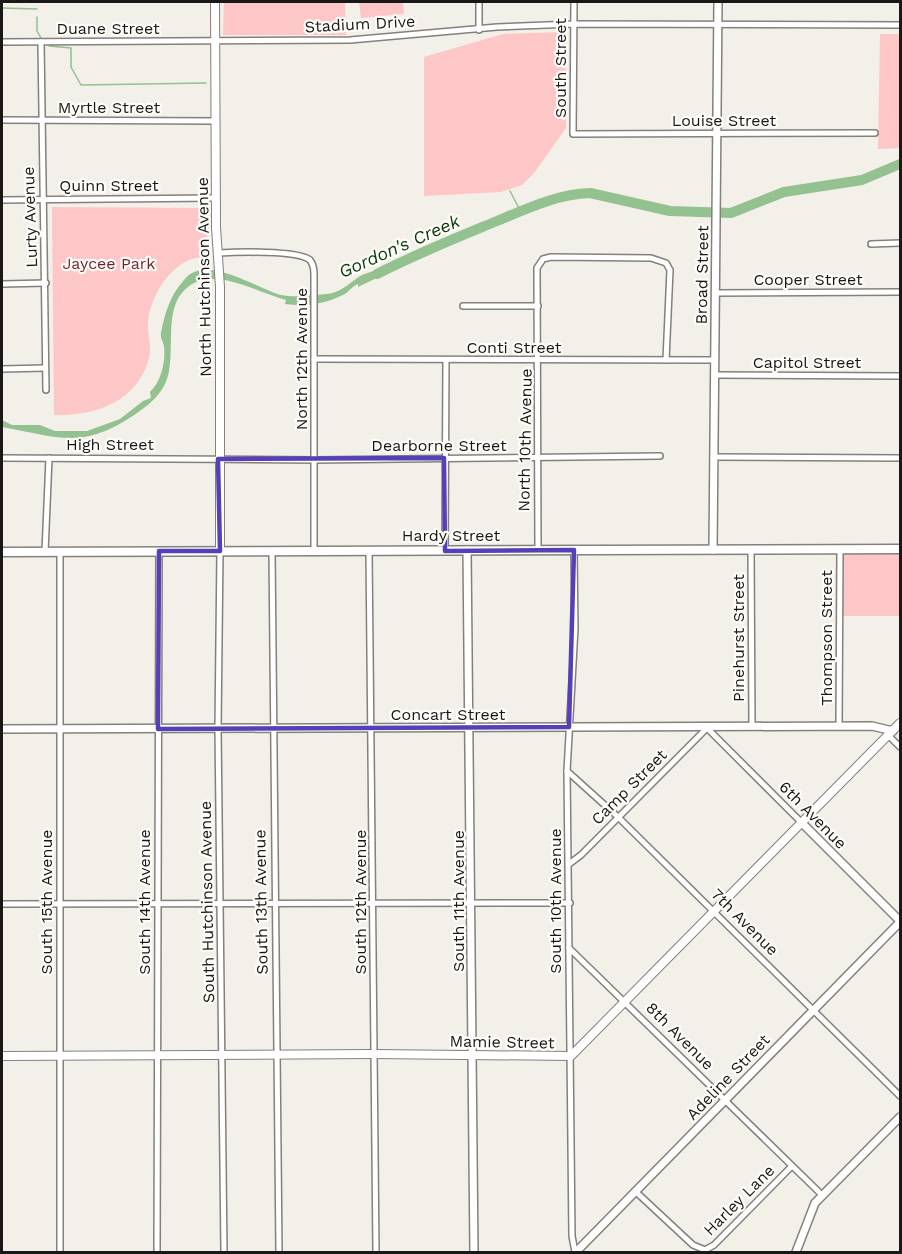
<svg xmlns="http://www.w3.org/2000/svg" width="902" height="1254" viewBox="0 0 902 1254" font-family="'Work Sans',sans-serif">
<style>
.green{fill:#fdc7c7}
.water{fill:#93c18f}
.lines{fill:none;stroke-linecap:round;stroke-linejoin:round}
.stream{stroke:#93c18f;stroke-width:1.5}
.river{stroke:#93c18f;stroke-width:10}
.minor-casing{stroke:#84817b;stroke-width:8}
.tertiary-casing{stroke:#84817b;stroke-width:10}
.secondary-casing{stroke:#84817b;stroke-width:10}
.primary-casing{stroke:#84817b;stroke-width:11}
.minor{stroke:#fff;stroke-width:5}
.tertiary{stroke:#fff;stroke-width:7}
.secondary{stroke:#fff;stroke-width:8}
.primary{stroke:#fff;stroke-width:8}
.marked{fill:none;stroke:#573fb7;stroke-width:4.5;stroke-linejoin:round}
.labels{text-anchor:middle;dominant-baseline:central;stroke-width:4.5;stroke-linejoin:round;paint-order:stroke}
.street-label{font-size:16px;fill:#191816;stroke:#fffdf9}
.park-label{font-size:16px;fill:#731f28;stroke:#fffdf9}
.water-label{font-size:18px;font-style:italic;fill:#093b09;stroke:#fffdf9}
</style>
<rect width="100%" height="100%" fill="#f3efe9"/>
<g class="green">
<path d="M224,2h121l1,33h-123z"/>
<path d="M359,2h44l1,12 -43,4z"/>
<path d="M565,32l1,96 -31,44 -13,13 -21,7 -77,4v-139l79,-23z"/>
<path d="M880,34h20v114l-22,1z"/>
<path d="M52,207l153,1 4,48c-7,1 -16,2 -22,5 -21,10 -37,39 -39,60 -1,12 4,26 1,37 -12,45 -55,58 -95,57z"/>
<rect x="840" y="549" width="60" height="67"/>
</g>
<path class="water" d="M382,268h6l-1,5 -29,14v-3c-7,3 -9,8 -15,11 -19,9 -37,12 -58,9l1,-4c-26,-7 -66,-30 -92,-17 -32,17 -19,59 -25,88 -3,19 -17,32 -32,42 -54,37 -75,25 -135,14v-7l10,5h28l15,6h32l33,-12 23,-18 8,-3 -1,-6c11,-10 16,-31 14,-46 -1,-4 -4,-9 -3,-13 4,-21 9,-37 23,-53 21,-28 73,9 97,15 14,3 32,0 45,-1 12,0 23,-10 31,-16 7,-5 18,-7 25,-10z"/>
<g class="lines">
<g class="stream">
<path d="M2,8l35,1"/>
<path d="M37,17v14l4,7"/>
<path d="M49,46l22,2v19l10,18 125,-2"/>
<path d="M510,191l11,21"/>
</g>
<path class="river" d="M377,274c39,-20 79,-36 120,-53 29,-12 60,-27 93,-28l80,18 61,2 53,-21 78,-12 38,-16"/>
<g class="minor-casing">
<g id="minor">
<path d="M574,2l-1,132 302,-1"/>
<path d="M479,30v-28"/>
<path d="M2,42l348,-2 147,-13 76,-3 327,1"/>
<path d="M41,42l5,348"/>
<path d="M2,120l214,1"/>
<path d="M2,200l214,-2"/>
<path d="M871,244l29,-1"/>
<path d="M219,253c17,-1 79,-3 91,7 3,4 4,9 4,14v277"/>
<path d="M2,284l44,-1"/>
<path d="M716,293l184,-1"/>
<path d="M463,306h75"/>
<path d="M314,359l400,1"/>
<path d="M2,369l43,-1"/>
<path d="M714,375l186,1"/>
<path d="M713,457l187,1"/>
<path d="M2,458l313,2 345,-4"/>
<path d="M538,550l-1,-282 6,-9 8,-2 100,1 15,5 4,7 -4,90"/>
<path d="M574,550l1,78 -8,143 5,465 3,16"/>
<path d="M751,550l1,177"/>
<path d="M220,551l-2,177 6,524"/>
<path d="M272,551l7,701"/>
<path d="M369,551l7,701"/>
<path d="M445,551l1,-191"/>
<path d="M45,552l4,-94"/>
<path d="M839,726l1,-177"/>
<path d="M889,736l11,11"/>
<path d="M567,771l51,46 282,279"/>
<path d="M569,864l12,-9 126,-127 94,94"/>
<path d="M2,904l568,-1"/>
<path d="M569,948l253,247"/>
<path d="M635,1191l58,54 12,5 9,-5 77,-78"/>
<path d="M60,1252v-700"/>
<path d="M157,1252l2,-701"/>
</g>
</g>
<g class="tertiary-casing">
<g id="tertiary">
<path d="M467,550l7,702"/>
<path d="M713,550l5,-548"/>
<path d="M2,729l870,-3 21,5"/>
<path d="M801,822l99,99"/>
<path d="M576,1252l324,-330"/>
<path d="M796,1252l19,-49 85,-86"/>
</g>
</g>
<g class="secondary-casing">
<g id="secondary">
<path d="M215,2l1,225 4,60v264"/>
<path d="M2,1056l372,-2 197,2 329,-333"/>
</g>
</g>
<g class="primary-casing">
<path id="primary" d="M2,552l898,-3"/>
</g>
<use href="#minor" class="minor"/>
<use href="#tertiary" class="tertiary"/>
<use href="#secondary" class="secondary"/>
<use href="#primary" class="primary"/>
</g>
<path class="marked" d="M444,458l1,93 129,-1 -5,177 -411,2 1,-178h61l-2,-92z"/>
<g class="labels">
<g class="street-label">
<text transform="translate(360 24) rotate(-3)">Stadium Drive</text>
<text x="108" y="28">Duane Street</text>
<text transform="translate(560 68) rotate(-90)">South Street</text>
<text x="109" y="107">Myrtle Street</text>
<text x="724" y="120">Louise Street</text>
<text x="109" y="185">Quinn Street</text>
<text transform="translate(30 217) rotate(-92)">Lurty Avenue</text>
<text transform="translate(702 275) rotate(-89)">Broad Street</text>
<text transform="translate(204 277) rotate(-91)">North Hutchinson Avenue</text>
<text x="808" y="279">Cooper Street</text>
<text x="514" y="347">Conti Street</text>
<text transform="translate(301 359) rotate(-90)">North 12th Avenue</text>
<text x="807" y="362">Capitol Street</text>
<text transform="translate(525 440) rotate(-89)">North 10th Avenue</text>
<text x="110" y="444">High Street</text>
<text x="439" y="445">Dearborne Street</text>
<text x="451" y="535">Hardy Street</text>
<text transform="translate(738 638) rotate(-90)">Pinehurst Street</text>
<text transform="translate(826 638) rotate(-90)">Thompson Street</text>
<text x="448" y="714">Concart Street</text>
<text transform="translate(629 787) rotate(-45)">Camp Street</text>
<text transform="translate(813 815) rotate(45)">6th Avenue</text>
<text transform="translate(458 901) rotate(-90)">South 11th Avenue</text>
<text transform="translate(555 901) rotate(-90)">South 10th Avenue</text>
<text transform="translate(46 902) rotate(-90)">South 15th Avenue</text>
<text transform="translate(144 902) rotate(-90)">South 14th Avenue</text>
<text transform="translate(207 902) rotate(-91)">South Hutchinson Avenue</text>
<text transform="translate(261 902) rotate(-91)">South 13th Avenue</text>
<text transform="translate(360 902) rotate(-90)">South 12th Avenue</text>
<text transform="translate(745 922) rotate(45)">7th Avenue</text>
<text transform="translate(680 1036) rotate(45)">8th Avenue</text>
<text transform="translate(502 1042) rotate(1)">Mamie Street</text>
<text transform="translate(728 1077) rotate(-46)">Adeline Street</text>
<text transform="translate(739 1200) rotate(-45)">Harley Lane</text>
</g>
<g class="park-label">
<text x="109" y="263">Jaycee Park</text>
</g>
<g class="water-label">
<text transform="translate(399 246) rotate(-24)">Gordon's Creek</text>
</g>
</g>
<rect width="902" height="1254" fill="none" stroke="#191816" stroke-width="6"/>
</svg>
